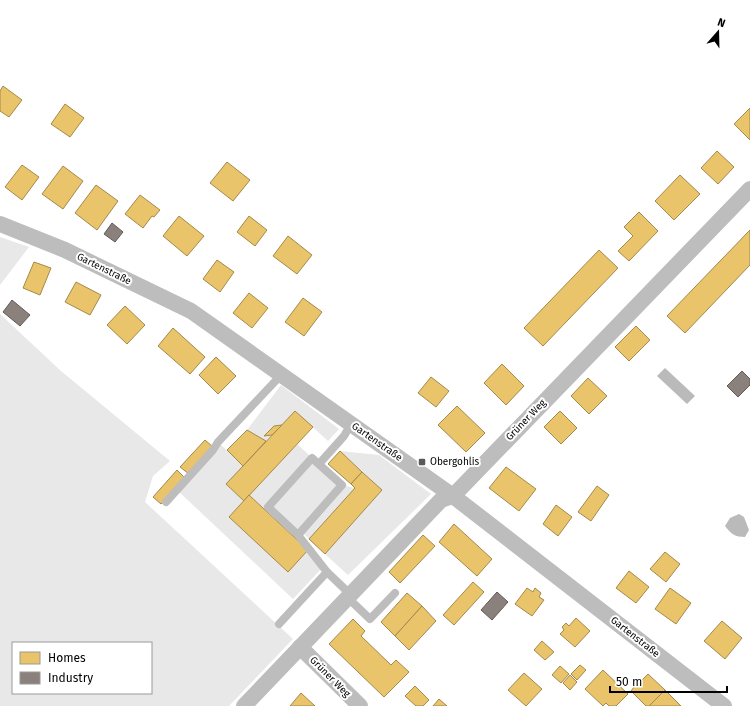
<svg xmlns="http://www.w3.org/2000/svg" width="750" height="706" viewBox="0 0 750 706" font-family="'Fira Sans',sans-serif">
<style>
.green{fill:#e8e8e8;fill-rule:evenodd}
.water{fill:#bababa}
.homes{fill:#e9c46a;stroke:#a3894a}
.industry{fill:#8a817c;stroke:#615a57}
.lines{fill:none;stroke-linecap:round;stroke-linejoin:round}
.service{stroke:#bdbdbd;stroke-width:8}
.minor{stroke:#bdbdbd;stroke-width:16}
.poi-dot{fill:#595959;stroke:#fff;stroke-width:1.5}
.labels{text-anchor:middle;dominant-baseline:central;stroke-width:4;stroke-linejoin:round;paint-order:stroke}
.street-label{font-size:10px;fill:#000;stroke:#fff}
.poi-label{font-size:10px;fill:#000;stroke:#fff;text-anchor:start}
</style>
<rect width="100%" height="100%" fill="#fff"/>
<g class="green">
<path d="M0,237l29,10 -29,38z"/>
<path d="M0,314l61,57 109,90 -17,15 -8,26 148,137 -64,67h-229zM13,643h138v50h-138z"/>
<path d="M281,385l58,44 -11,12 -33,-30 -13,14 -8,1 -10,10 8,-1 -6,6 -19,-11z"/>
<path d="M218,442l25,24 1,35 -15,16 58,54 21,-21 16,16 -31,33 -116,-109z"/>
<path d="M297,444l45,41 13,3 -46,51 -8,-8 -3,4 -30,-28 -3,3 -16,-15z"/>
<path d="M340,451l39,4 52,39 -83,81 -23,-21 57,-64z"/>
</g>
<g class="water">
<path d="M665,368l30,28 -8,8 -30,-28z"/>
<path d="M739,514l5,3 5,13 -4,7c-10,0 -14,-3 -20,-11l5,-8z"/>
</g>
<g class="homes">
<path d="M3,86l19,14 -13,17 -9,-6v-20z"/>
<path d="M65,104l19,14 -14,19 -19,-13z"/>
<path d="M750,108v32l-16,-16z"/>
<path d="M717,151l17,16 -16,17 -17,-16z"/>
<path d="M227,162l23,18 -17,21 -23,-18z"/>
<path d="M22,165l17,12 -17,23 -17,-13z"/>
<path d="M63,166l20,15 -20,28 -21,-15z"/>
<path d="M680,175l20,19 -26,26 -19,-19z"/>
<path d="M96,185l22,16 -21,29 -22,-17z"/>
<path d="M140,195l20,15 -6,7 -2,-1 -9,12 -18,-14z"/>
<path d="M639,212l19,19 -29,30 -11,-10 15,-15 -9,-9z"/>
<path d="M179,216l25,20 -17,20 -24,-20z"/>
<path d="M249,216l18,14 -12,16 -18,-14z"/>
<path d="M750,230v35l-65,68 -18,-17z"/>
<path d="M288,236l24,19 -15,19 -24,-18z"/>
<path d="M599,250l19,18 -75,78 -19,-18z"/>
<path d="M217,260l17,12 -14,20 -17,-13z"/>
<path d="M34,262l17,6 -11,27 -17,-7z"/>
<path d="M76,282l25,13 -11,20 -25,-13z"/>
<path d="M249,293l19,15 -16,20 -19,-15z"/>
<path d="M303,298l19,14 -18,24 -19,-14z"/>
<path d="M125,306l20,19 -18,19 -20,-19z"/>
<path d="M636,326l14,14 -21,21 -14,-14z"/>
<path d="M173,328l32,29 -15,17 -32,-28z"/>
<path d="M216,357l20,19 -18,18 -19,-19z"/>
<path d="M502,364l22,22 -18,19 -22,-22z"/>
<path d="M431,377l18,14 -13,16 -18,-14z"/>
<path d="M588,378l19,18 -18,18 -18,-18z"/>
<path d="M457,406l28,27 -19,19 -28,-27z"/>
<path d="M295,411l18,16 -69,74 -18,-17z"/>
<path d="M560,411l17,17 -16,16 -17,-17z"/>
<path d="M282,425l-10,10 -8,1 10,-10z"/>
<path d="M247,430l19,11 -23,25 -16,-16z"/>
<path d="M205,440l8,7 -24,27 -9,-7z"/>
<path d="M340,451l22,21 -11,12 -23,-20z"/>
<path d="M506,467l30,22 -17,22 -30,-23z"/>
<path d="M177,470l8,8 -24,26 -8,-7z"/>
<path d="M362,472l20,18 -57,64 -16,-15 46,-51 -4,-4z"/>
<path d="M597,486l12,9 -18,26 -13,-9z"/>
<path d="M249,495l59,55 -20,22 -59,-55z"/>
<path d="M556,505l16,12 -14,19 -15,-12z"/>
<path d="M454,524l38,35 -15,17 -38,-34z"/>
<path d="M423,535l12,11 -35,37 -11,-11z"/>
<path d="M665,552l15,12 -14,18 -16,-13z"/>
<path d="M629,571l20,16 -13,16 -20,-15z"/>
<path d="M473,582l11,10 -30,33 -11,-10z"/>
<path d="M527,588l6,4 2,-4 6,5 -2,4 5,3 -12,16 -17,-12z"/>
<path d="M670,588l21,15 -15,21 -21,-15z"/>
<path d="M407,593l15,13 -27,30 -14,-14z"/>
<path d="M422,606l14,15 -27,29 -14,-14z"/>
<path d="M576,618l14,13 -15,16 -15,-13 4,-4 -2,-3 4,-4 3,3z"/>
<path d="M353,619l12,12 -4,5 30,29 5,-5 13,12 -25,25 -55,-53z"/>
<path d="M722,621l20,17 -17,21 -21,-18z"/>
<path d="M542,641l12,11 -9,8 -11,-10z"/>
<path d="M580,665l6,5 -9,10 -6,-6z"/>
<path d="M560,666l9,8 -8,9 -9,-8z"/>
<path d="M603,670l25,24 -12,12h-7l-3,-3 -3,3 -18,-17z"/>
<path d="M524,673l18,16 -16,17 -18,-16z"/>
<path d="M648,674l17,16 -16,16h-3l-15,-15 9,-12 2,1z"/>
<path d="M570,675l7,7 -7,8 -7,-7z"/>
<path d="M415,686l14,14 -6,6h-7l-11,-10z"/>
<path d="M665,690l16,16h-32z"/>
<path d="M301,693l14,13h-25z"/>
<path d="M439,699l8,7h-14z"/>
</g>
<g class="industry">
<path d="M112,223l11,9 -8,10 -11,-8z"/>
<path d="M12,300l18,15 -10,11 -17,-14z"/>
<path d="M742,371l8,8v6l-12,12 -11,-11z"/>
<path d="M497,592l11,10 -16,18 -11,-10z"/>
</g>
<g class="lines">
<g class="service">
<path d="M319,464l25,-28 7,-12"/>
<path d="M166,502l47,-52 5,-8 64,-68"/>
<path d="M298,535l44,-50 -30,-27 -44,49 30,28 29,37"/>
<path d="M348,598l22,21 25,-26"/>
<path d="M279,624l48,-52 24,23"/>
</g>
<g class="minor">
<path d="M0,224l65,26 126,61 262,185 271,210"/>
<path d="M300,647l60,59"/>
<path d="M244,706l197,-206 12,-4 297,-307"/>
</g>
</g>
<rect class="poi-dot" x="418" y="458" width="8" height="8" rx="2"/>
<g class="labels">
<g class="street-label">
<text transform="translate(104 269) rotate(26)">Gartenstraße</text>
<text transform="translate(526 420) rotate(-46)">Grüner Weg</text>
<text transform="translate(377 442) rotate(35)">Gartenstraße</text>
<text transform="translate(635 637) rotate(38)">Gartenstraße</text>
<text transform="translate(330 677) rotate(45)">Grüner Weg</text>
</g>
<g class="poi-label">
<text x="430" y="462">Obergohlis</text>
</g>
</g>
<rect x="12" y="642" width="140" height="52" fill="#ffffff" stroke="#999999"/>
<rect x="20" y="652" width="20" height="12" fill="#e9c46a" stroke="#999999"/>
<text x="48" y="662" font-size="12" fill="#000000">Homes</text>
<rect x="20" y="672" width="20" height="12" fill="#8a817c" stroke="#999999"/>
<text x="48" y="682" font-size="12" fill="#000000">Industry</text>
<g transform="translate(718 32) rotate(20)" stroke="#ffffff" stroke-width="3" paint-order="stroke">
<path d="M0-3L7 15L0 10L-7 15Z" fill="#000000"/>
<text y="-6" font-size="11" font-weight="bold" text-anchor="middle" fill="#000000">N</text>
</g>
<path d="M610 686v6h117v-6" fill="none" stroke="#000000" stroke-width="2"/>
<text x="616" y="686" font-size="12" fill="#000000" stroke="#ffffff" stroke-width="3" paint-order="stroke">50 m</text>
</svg>
